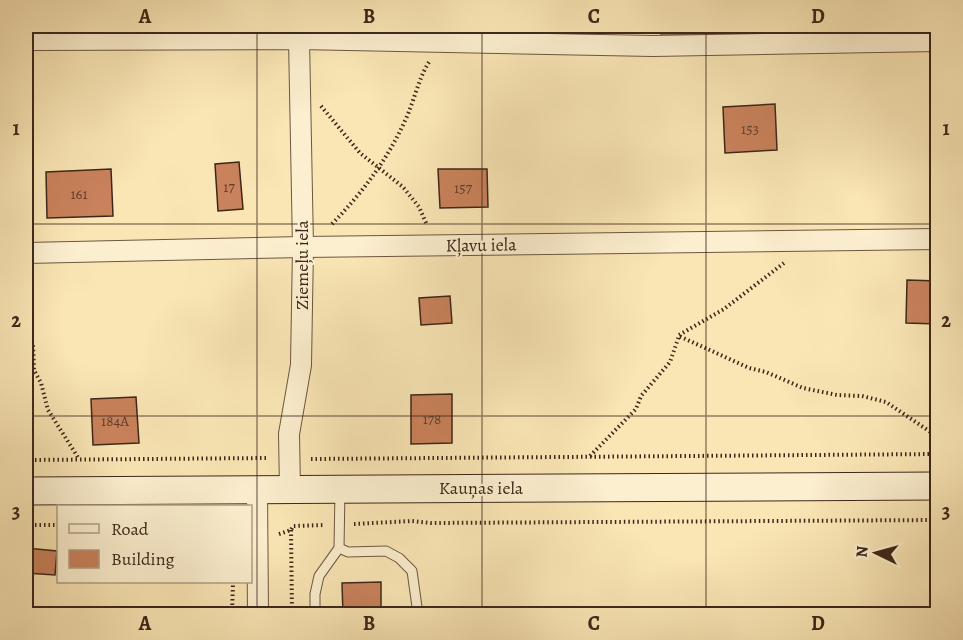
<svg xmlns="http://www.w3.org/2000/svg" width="963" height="640" viewBox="0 0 963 640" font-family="Alegreya,serif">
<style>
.green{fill:#c5c388;stroke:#817551;stroke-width:1.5}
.building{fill:#c9825c;stroke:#3d271a;stroke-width:1.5}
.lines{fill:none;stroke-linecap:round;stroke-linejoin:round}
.lane-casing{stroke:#6c5741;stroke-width:11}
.street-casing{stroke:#6c5741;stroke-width:22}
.secondary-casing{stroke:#3d271a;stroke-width:29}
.path{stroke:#3d271a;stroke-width:4;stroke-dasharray:1.5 3;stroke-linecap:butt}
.lane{stroke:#fcefcf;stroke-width:9}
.street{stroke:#fcefcf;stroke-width:20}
.secondary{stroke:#fcefcf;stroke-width:27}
.grid{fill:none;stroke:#3d271a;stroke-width:1.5;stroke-opacity:0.55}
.labels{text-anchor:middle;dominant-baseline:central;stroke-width:4.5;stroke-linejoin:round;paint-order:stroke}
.number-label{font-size:15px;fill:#603e2a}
.street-label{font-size:18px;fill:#3d271a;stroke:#fcefcf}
.neatline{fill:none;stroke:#3d271a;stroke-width:2}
.grid-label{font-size:20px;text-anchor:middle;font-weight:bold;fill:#3d271a}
</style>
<rect width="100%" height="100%" fill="#fae6b5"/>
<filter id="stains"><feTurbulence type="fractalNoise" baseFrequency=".00333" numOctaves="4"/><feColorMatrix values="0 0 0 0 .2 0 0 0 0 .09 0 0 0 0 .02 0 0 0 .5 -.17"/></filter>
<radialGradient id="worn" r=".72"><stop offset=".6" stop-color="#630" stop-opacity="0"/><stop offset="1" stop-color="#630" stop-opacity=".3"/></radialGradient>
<path class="green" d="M650,26h287l1,4 -276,5z"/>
<g class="building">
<path d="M775,104l2,46 -52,3 -2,-46z"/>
<path d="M239,162l4,47 -25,2 -3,-47z"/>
<path d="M111,169l2,47 -66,2 -1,-46z"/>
<path d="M438,169h49l1,38 -48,1z"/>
<path d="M907,280l31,1v43l-32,-1z"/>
<path d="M450,296l2,27 -31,2 -2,-27z"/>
<path d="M452,394v49l-41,1v-49z"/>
<path d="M136,397l3,46 -46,2 -2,-46z"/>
<path d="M26,548l31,3 -2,24 -29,-2z"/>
<path d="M381,582v33h-38l-1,-32z"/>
</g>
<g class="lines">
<g class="lane-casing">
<g id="lane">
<path d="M339,548l9,4 38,-1 13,7 13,13 6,43"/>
<path d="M315,614v-20l4,-18 20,-28 1,-57"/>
</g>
</g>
<g class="street-casing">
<g id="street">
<path d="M26,40l273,-1 354,7 285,-5"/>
<path d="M26,253l277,-6 635,-8"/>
<path d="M257,489l1,125"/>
<path d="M290,489l-1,-55 12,-69 2,-118 -4,-208"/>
</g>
</g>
<g class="secondary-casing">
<path id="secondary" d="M26,491l912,-5"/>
</g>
<g class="path">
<path d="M321,106l39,47 43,34 16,20 8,18"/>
<path d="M332,224c32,-33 58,-68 76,-110 7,-17 11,-36 21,-52"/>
<path d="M26,324l7,20 1,26 7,13 7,27 31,49"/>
<path d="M679,335l45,-26 60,-46"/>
<path d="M590,456l46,-47 5,-13 29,-34 9,-26 70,32 17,4 37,16 34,7 25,1 24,6 52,35"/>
<path d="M311,459l627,-5"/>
<path d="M26,460l242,-2"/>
<path d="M354,524l58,-3 19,2 507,-3"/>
<path d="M26,525h32"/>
<path d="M291,530l1,84"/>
<path d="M279,534l12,-4 2,-4 32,-1"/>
<path d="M232,614l1,-32"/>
</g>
<use href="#lane" class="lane"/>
<use href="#street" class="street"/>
<use href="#secondary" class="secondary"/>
</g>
<path class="grid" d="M257,26v588M482,26v588M706,26v588M26,224h912M26,416h912"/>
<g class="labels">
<g class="number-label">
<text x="750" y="129">153</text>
<text x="229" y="187">17</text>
<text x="463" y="188">157</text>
<text x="79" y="194">161</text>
<text x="432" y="419">178</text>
<text x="115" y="421">184A</text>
</g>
<g class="street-label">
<text transform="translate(481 245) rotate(-1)">Kļavu iela</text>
<text transform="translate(302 265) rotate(-90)">Ziemeļu iela</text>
<text x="481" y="488">Kauņas iela</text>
</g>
</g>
<rect width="963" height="640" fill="none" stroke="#fae6b5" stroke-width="66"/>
<rect x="57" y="505" width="195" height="78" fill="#fcefcf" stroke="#b09f87" stroke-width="1.5"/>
<rect x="69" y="524" width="30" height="9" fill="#fcefcf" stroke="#b09f87" stroke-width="1.5"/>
<text x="111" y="535" font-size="18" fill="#3d271a">Road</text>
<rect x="69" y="550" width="30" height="18" fill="#c9825c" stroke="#b09f87" stroke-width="1.5"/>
<text x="111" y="565" font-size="18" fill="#3d271a">Building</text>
<g transform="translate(876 553) rotate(275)" stroke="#fcefcf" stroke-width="4.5" paint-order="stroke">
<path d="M0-4.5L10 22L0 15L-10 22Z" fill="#3d271a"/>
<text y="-9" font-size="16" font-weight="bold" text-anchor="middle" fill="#3d271a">N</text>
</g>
<rect x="33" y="33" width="897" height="574" class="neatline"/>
<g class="grid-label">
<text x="145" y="23">A</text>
<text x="369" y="23">B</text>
<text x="594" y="23">C</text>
<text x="818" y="23">D</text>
<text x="16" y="135">1</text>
<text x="946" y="135">1</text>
<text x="16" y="327">2</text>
<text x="946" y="327">2</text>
<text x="16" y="518">3</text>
<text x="946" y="518">3</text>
<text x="145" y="630">A</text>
<text x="369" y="630">B</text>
<text x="594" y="630">C</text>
<text x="818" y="630">D</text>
</g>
<rect width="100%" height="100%" filter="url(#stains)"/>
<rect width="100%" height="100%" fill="url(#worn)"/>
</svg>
